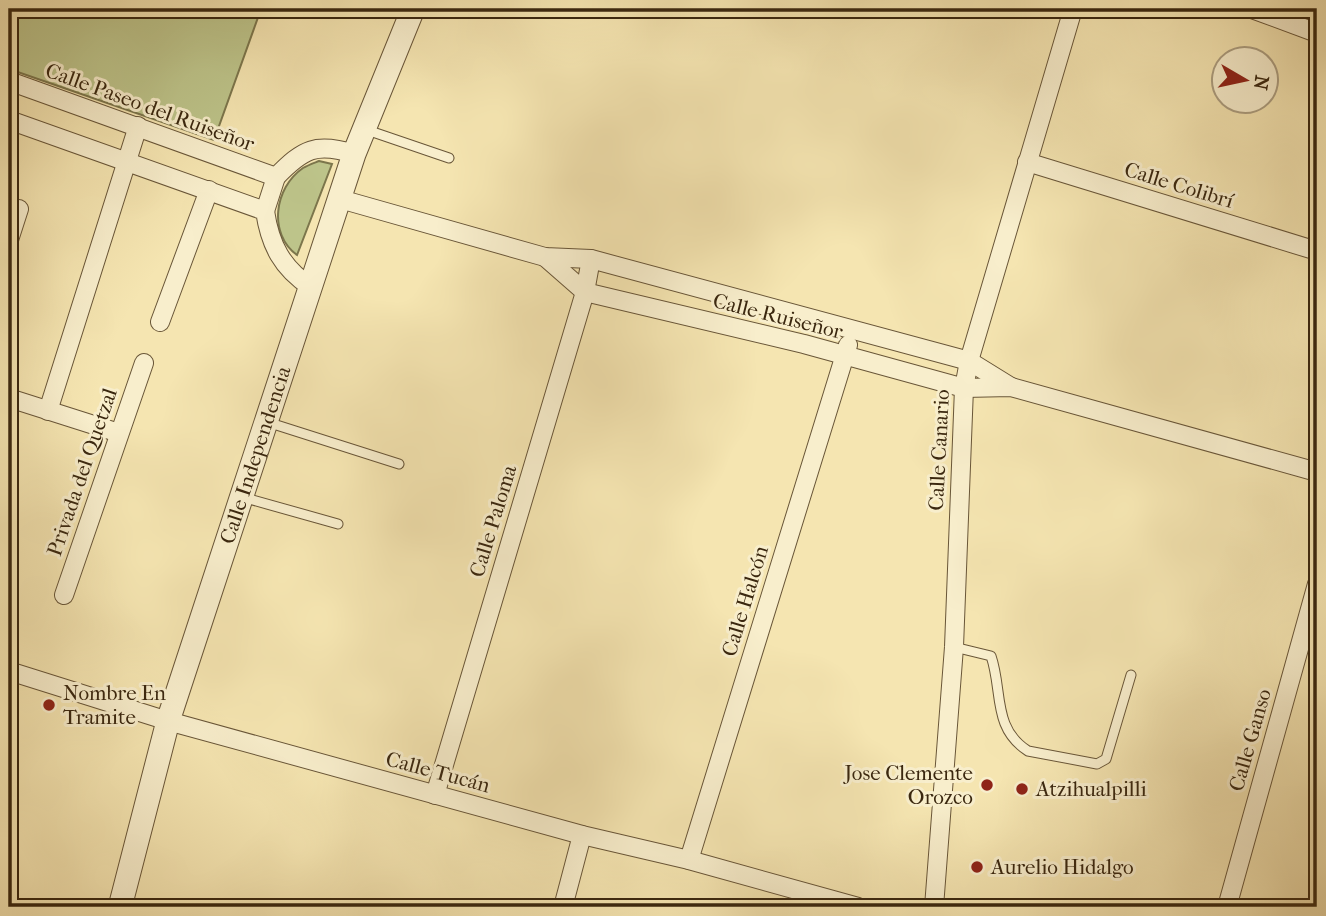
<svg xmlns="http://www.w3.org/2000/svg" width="1326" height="916" viewBox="0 0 1326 916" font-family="'IM FELL French Canon',serif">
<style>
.green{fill:#bdc48a;stroke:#7c764c;stroke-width:2}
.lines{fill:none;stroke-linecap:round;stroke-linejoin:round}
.service-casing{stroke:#695638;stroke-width:11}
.minor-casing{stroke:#695638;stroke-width:20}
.tertiary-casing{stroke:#695638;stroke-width:25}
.service{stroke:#f8eecc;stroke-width:9}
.minor{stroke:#f8eecc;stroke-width:18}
.tertiary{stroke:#f8eecc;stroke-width:23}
.poi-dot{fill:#8f2418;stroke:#f8eecc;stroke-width:2.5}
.labels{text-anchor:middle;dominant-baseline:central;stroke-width:6;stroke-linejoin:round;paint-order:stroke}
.street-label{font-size:21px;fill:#3a270f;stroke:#f8eecc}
.poi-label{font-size:21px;fill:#3a270f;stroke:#f8eecc;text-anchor:start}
</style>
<rect width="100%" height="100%" fill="#f5e5b1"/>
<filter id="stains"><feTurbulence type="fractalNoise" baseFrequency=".00286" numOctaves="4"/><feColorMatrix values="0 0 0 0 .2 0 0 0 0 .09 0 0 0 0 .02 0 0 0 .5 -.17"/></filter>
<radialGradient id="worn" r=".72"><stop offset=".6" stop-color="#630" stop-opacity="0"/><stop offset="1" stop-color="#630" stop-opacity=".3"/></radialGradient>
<g class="green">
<path d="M9,9h252l-47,131 -205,-71z"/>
<path d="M319,161l13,3 -35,91c-29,-21 -23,-67 6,-87 5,-3 11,-5 16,-7z"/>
</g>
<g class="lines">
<g class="service-casing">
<g id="service">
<path d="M364,129l85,29"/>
<path d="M267,422l132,42"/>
<path d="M242,497l96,27"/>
<path d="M954,647l37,9c12,35 1,72 37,95l69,13 9,-5 25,-84"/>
</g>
</g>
<g class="minor-casing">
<g id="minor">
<path d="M1252,9l65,24"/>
<path d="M9,81l267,96c27,-28 40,-35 78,-23"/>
<path d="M9,120l256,91c5,34 17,57 46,76"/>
<path d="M1027,162l290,89"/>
<path d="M340,199l205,58 46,2 378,102 42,26"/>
<path d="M265,211l11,-34"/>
<path d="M9,240l10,-31"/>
<path d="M545,257l40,35 219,52 160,44 47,-1 306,85"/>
<path d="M160,322l49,-132"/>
<path d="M9,398l110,35"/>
<path d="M48,411l90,-285"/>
<path d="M64,595l80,-232"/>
<path d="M9,671l159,50 414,114 107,25 169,47"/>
<path d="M435,795l150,-503 6,-33"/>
<path d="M689,860l159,-515"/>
<path d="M563,907l19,-72"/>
<path d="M934,907l20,-260 10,-259 5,-27 104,-352"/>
<path d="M1227,907l90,-323"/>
</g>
</g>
<g class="tertiary-casing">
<g id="tertiary">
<path id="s1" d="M120,907l48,-186 186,-567 59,-145"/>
</g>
</g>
<use href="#service" class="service"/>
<use href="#minor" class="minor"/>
<use href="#tertiary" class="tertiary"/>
</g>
<g class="poi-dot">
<circle cx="49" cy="705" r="7"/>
<circle cx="987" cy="785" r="7"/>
<circle cx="1022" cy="789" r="7"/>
<circle cx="977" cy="867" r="7"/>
</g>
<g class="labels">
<g class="street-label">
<text transform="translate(150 107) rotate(20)">Calle Paseo del Ruiseñor</text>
<text transform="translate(1179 185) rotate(17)">Calle Colibrí</text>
<text transform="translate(778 316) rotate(14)">Calle Ruiseñor</text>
<text transform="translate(939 450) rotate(-87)">Calle Canario</text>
<text stroke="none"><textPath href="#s1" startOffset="472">Calle Independencia</textPath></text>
<text transform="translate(82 472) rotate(-71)">Privada del Quetzal</text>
<text transform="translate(493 521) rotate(-73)">Calle Paloma</text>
<text transform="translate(745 601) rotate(-73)">Calle Halcón</text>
<text transform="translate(1250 740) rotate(-74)">Calle Ganso</text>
<text transform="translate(438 772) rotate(15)">Calle Tucán</text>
</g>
<g class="poi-label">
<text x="63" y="693">Nombre En<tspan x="63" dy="24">Tramite</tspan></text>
<text x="973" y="773" text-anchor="end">Jose Clemente<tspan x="973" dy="24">Orozco</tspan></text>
<text x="1036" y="789">Atzihualpilli</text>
<text x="991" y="867">Aurelio Hidalgo</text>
</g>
</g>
<rect width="1326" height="916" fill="none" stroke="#f5e5b1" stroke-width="35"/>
<rect x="10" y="10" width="1305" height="895" fill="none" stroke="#3a270f" stroke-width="3.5"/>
<rect x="18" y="18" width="1291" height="881" fill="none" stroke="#3a270f" stroke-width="2"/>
<g transform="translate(1245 80) rotate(99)"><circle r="33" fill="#f8eecc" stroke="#ac9e80" stroke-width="2"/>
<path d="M0-5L12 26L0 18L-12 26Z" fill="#8f2418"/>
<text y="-10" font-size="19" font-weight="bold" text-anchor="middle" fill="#3a270f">N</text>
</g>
<rect width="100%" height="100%" filter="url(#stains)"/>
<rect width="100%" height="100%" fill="url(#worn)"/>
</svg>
